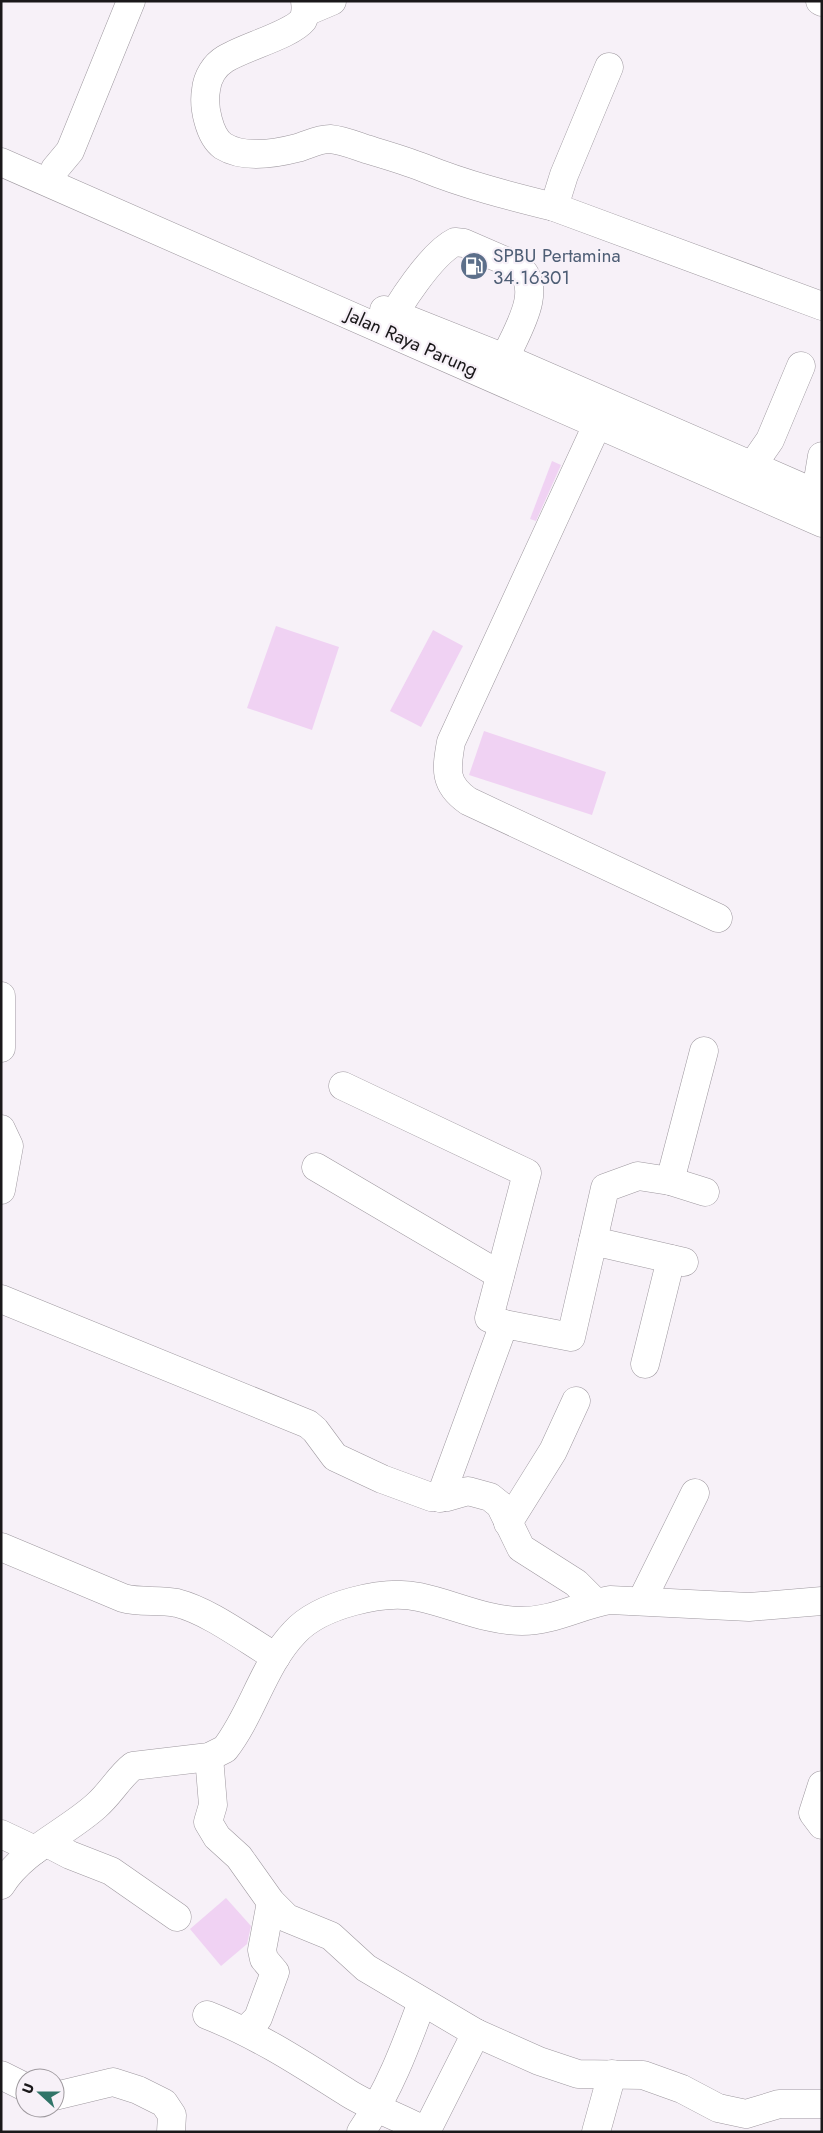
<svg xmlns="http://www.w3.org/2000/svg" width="823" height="2133" viewBox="0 0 823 2133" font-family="Jost,sans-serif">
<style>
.building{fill:#f0d2f3}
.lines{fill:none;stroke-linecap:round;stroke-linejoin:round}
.minor-casing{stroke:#9e989f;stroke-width:29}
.highway-casing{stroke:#9e989f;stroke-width:29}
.minor{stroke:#fff;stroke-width:28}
.highway{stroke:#fff;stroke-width:28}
.labels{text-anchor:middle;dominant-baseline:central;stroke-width:4.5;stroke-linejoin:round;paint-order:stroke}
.service-label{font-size:19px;fill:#4e5e75;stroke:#f7f1f8;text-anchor:start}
.street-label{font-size:19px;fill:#1a181a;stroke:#f7f1f8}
</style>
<rect width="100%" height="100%" fill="#f7f1f8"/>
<g class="building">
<path d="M552,461l9,4 -25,56 -6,-2z"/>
<path d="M276,626l63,21 -27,83 -65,-22z"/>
<path d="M433,630l30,16 -42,81 -31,-16z"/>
<path d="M484,731l122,41 -14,43 -123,-40z"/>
<path d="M226,1898l25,28 -4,18 -26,22 -31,-37z"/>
</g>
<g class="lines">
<g class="minor-casing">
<g id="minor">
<path d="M305,1c1,7 1,13 -2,19 -12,15 -59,27 -78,39 -10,6 -18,18 -19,31 -3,16 3,46 17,56 21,13 51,8 74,2 11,-3 21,-9 33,-9 12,1 24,6 36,10 20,6 38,11 58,19 42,17 86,28 130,39"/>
<path d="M820,1l2,1"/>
<path d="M306,12l26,-11"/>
<path d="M609,67l-45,108 -10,32 268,99"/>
<path d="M55,169l15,-18 61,-150"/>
<path d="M386,330c11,-24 46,-77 69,-88l9,1 53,23c29,22 -1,66 -12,92"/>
<path d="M597,425l-146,317c-5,28 -7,42 17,59l250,117"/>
<path d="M752,466l18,-26 31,-74"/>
<path d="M812,516l10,-60"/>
<path d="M1,996v52"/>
<path d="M343,1086l184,87 -38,145 15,6"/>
<path d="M1,1129l8,17 -8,44"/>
<path d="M316,1167l184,108"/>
<path d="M670,1181l34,-130"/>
<path d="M593,1241l12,-53 33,-12 32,5 35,11"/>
<path d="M1,1299l307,125 7,6 20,27 47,22 49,18h16l21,-6 22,6 10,8 21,43 55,35 19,19"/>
<path d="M645,1364l26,-105"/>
<path d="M440,1498l64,-174 67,13 22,-96 91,21"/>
<path d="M508,1523l45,-72 23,-50"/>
<path d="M1,1547l122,51c17,5 36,1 54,5 32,8 70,37 99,54"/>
<path d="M642,1600l53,-107"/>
<path d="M209,1757l4,48 -5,17 9,15 22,20 32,45 16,16 44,18 35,32 110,65 63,28 39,13 65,1 39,14 36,19 28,6 33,-10h43"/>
<path d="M822,1785l-9,28 9,12"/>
<path d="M1,1834l34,16"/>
<path d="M47,1843l23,12 41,16 66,46"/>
<path d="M1,1885c22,-35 65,-52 95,-79 14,-12 23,-29 37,-40l76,-9 16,-8c28,-36 38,-84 70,-117 25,-27 89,-43 124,-35 34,7 67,24 103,24 32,0 58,-16 88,-21l139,7 73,-6"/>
<path d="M207,2015c51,20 95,49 141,78 24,15 54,25 79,39"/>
<path d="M246,2030l12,-12 17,-46 -11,-13 -2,-9 9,-48"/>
<path d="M1,2075l24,12"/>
<path d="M55,2096l58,-14 25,8 26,13 8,12 -1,17"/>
<path d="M361,2132c28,-41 44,-84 61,-130"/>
<path d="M426,2132l50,-99"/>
<path d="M596,2132l16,-58"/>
</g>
</g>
<g class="highway-casing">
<g id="highway">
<path d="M1,162l821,361"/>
<path d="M384,310l121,48 317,138"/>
</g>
</g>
<use href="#minor" class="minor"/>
<use href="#highway" class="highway"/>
</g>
<defs>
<g id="fuel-disc" transform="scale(1.4375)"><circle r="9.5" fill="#5c6f8a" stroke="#f7f1f8"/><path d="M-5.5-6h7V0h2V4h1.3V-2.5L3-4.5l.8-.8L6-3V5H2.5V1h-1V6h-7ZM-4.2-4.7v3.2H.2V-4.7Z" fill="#fff"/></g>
</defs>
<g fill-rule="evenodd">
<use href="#fuel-disc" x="474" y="266"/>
</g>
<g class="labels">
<g class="service-label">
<text x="493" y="255">SPBU Pertamina<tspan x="493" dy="22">34.16301</tspan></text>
</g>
<g class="street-label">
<text transform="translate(412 342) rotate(24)">Jalan Raya Parung</text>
</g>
</g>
<rect width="823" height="2133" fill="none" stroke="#1a181a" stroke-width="5"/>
<g transform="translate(40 2093) rotate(291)"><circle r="24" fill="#f7f1f8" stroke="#9f9a9f"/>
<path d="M0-4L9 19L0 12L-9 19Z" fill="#307468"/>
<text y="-8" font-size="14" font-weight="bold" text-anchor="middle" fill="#1a181a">U</text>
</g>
</svg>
